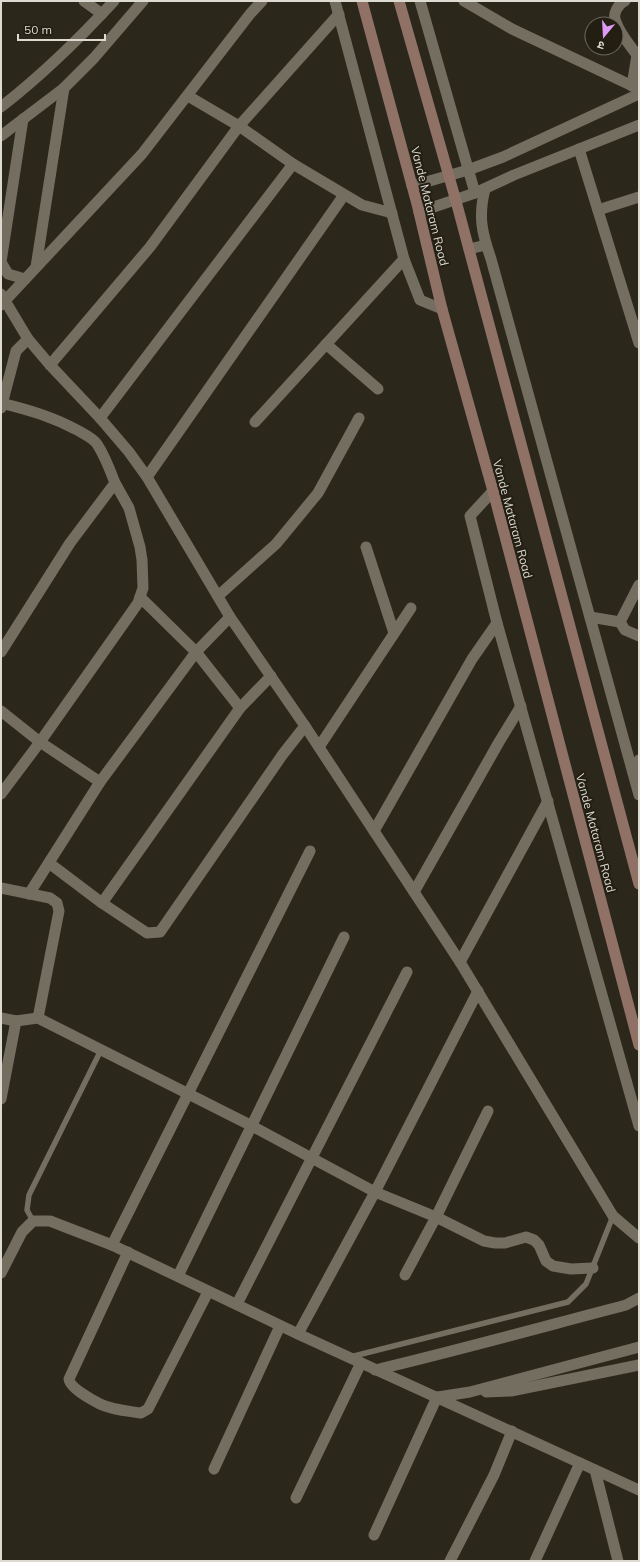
<svg xmlns="http://www.w3.org/2000/svg" width="640" height="1562" viewBox="0 0 640 1562" font-family="Mulish,'Noto Sans Devanagari',sans-serif">
<style>
.lines{fill:none;stroke-linecap:round;stroke-linejoin:round}
.service{stroke:#736e60;stroke-width:5.5}
.minor{stroke:#736e60;stroke-width:11}
.tertiary{stroke:#736e60;stroke-width:11}
.secondary{stroke:#907166;stroke-width:11}
.labels{text-anchor:middle;dominant-baseline:central;stroke-width:4;stroke-linejoin:round;paint-order:stroke}
.street-label{font-size:12px;fill:#dddad2;stroke:#231e12}
</style>
<rect width="100%" height="100%" fill="#2c271b"/>
<g class="lines">
<g class="service">
<path d="M33,1221l-6,-11 2,-15 72,-145"/>
<path d="M350,1357l218,-55 18,-18 27,-68"/>
</g>
<g class="minor">
<path d="M84,1l18,13"/>
<path d="M335,1l69,258 16,41 22,9"/>
<path d="M464,1l48,28 127,60"/>
<path d="M625,1c-7,3 -13,13 -9,21 4,12 14,23 21,33l-5,31"/>
<path d="M23,119l-22,143 7,12 17,5"/>
<path d="M579,149l60,194"/>
<path d="M293,164l69,41 30,8"/>
<path d="M598,210l41,-13"/>
<path d="M36,267l28,-179"/>
<path d="M1,305l141,-151 108,-140 12,-13"/>
<path d="M326,344l52,45"/>
<path d="M50,365l100,-118 89,-121 100,-112"/>
<path d="M1,403c29,7 52,14 78,28 6,4 14,7 18,13 8,12 13,26 18,39l-45,60 -69,109"/>
<path d="M1,408l15,-57 12,-12"/>
<path d="M100,418l193,-254 -54,-38 -51,-30"/>
<path d="M255,422l149,-163"/>
<path d="M147,477l197,-282"/>
<path d="M366,547l28,86"/>
<path d="M639,585l-19,37 5,8 14,6"/>
<path d="M218,596l58,-52 42,-51 41,-75"/>
<path d="M140,597l56,55 44,56"/>
<path d="M590,617l30,5"/>
<path d="M1,711l39,31 60,40"/>
<path d="M319,747l92,-139"/>
<path d="M633,772l6,-12"/>
<path d="M1,794l39,-52 98,-139 5,-15 -1,-28 -2,-13 -11,-39 -14,-25"/>
<path d="M374,831l98,-172 25,-36"/>
<path d="M49,863l53,40 45,30 13,-1 123,-178 22,-28"/>
<path d="M1,888l49,10 7,5 2,8 -21,107"/>
<path d="M414,892l85,-150 22,-36"/>
<path d="M29,894l71,-112 96,-130 34,-35"/>
<path d="M102,903l138,-195 31,-32"/>
<path d="M460,962l88,-161"/>
<path d="M1,1018l15,3 22,-3 214,108 123,66 61,25 48,24 11,2h10l21,-6 8,3 5,5 7,16 7,5 18,3 22,-1"/>
<path d="M1,1099l15,-78"/>
<path d="M112,1245l198,-394"/>
<path d="M128,1252l-59,127c1,9 23,21 31,25 12,6 28,7 41,9l7,-4 60,-117"/>
<path d="M1,1273l21,-41 11,-11h17l62,24 186,89 341,156"/>
<path d="M405,1275l31,-58 52,-106"/>
<path d="M178,1276l166,-339"/>
<path d="M237,1304l170,-332"/>
<path d="M298,1334l77,-142 103,-201"/>
<path d="M375,1370c84,-20 167,-43 251,-65l13,-7"/>
<path d="M486,1392l25,-1 128,-26"/>
<path d="M438,1397l32,-5 169,-45"/>
<path d="M214,1469l66,-143"/>
<path d="M595,1470l23,91"/>
<path d="M296,1498l65,-135"/>
<path d="M374,1535l63,-138"/>
<path d="M450,1561l44,-86 18,-44"/>
<path d="M535,1561l45,-98"/>
</g>
<g class="tertiary">
<path d="M420,1l55,192"/>
<path d="M1,107c41,-32 78,-68 113,-106"/>
<path d="M1,136l63,-48 30,-30 49,-57"/>
<path d="M412,186l56,-16 35,-13 136,-63"/>
<path d="M485,189c-7,28 -3,44 6,70l148,536"/>
<path d="M419,212l56,-19 39,-18 125,-50"/>
<path d="M469,249l17,-4"/>
<path d="M1,294l27,45 22,26 50,53 29,34 18,25 83,140 75,109 155,236 153,254 26,22"/>
<path d="M493,491l-23,25 27,107 142,503"/>
</g>
<g class="secondary">
<path d="M362,1l55,203 25,105 51,182 146,554"/>
<path d="M399,1l57,200 183,683"/>
</g>
</g>
<g class="labels">
<g class="street-label">
<text transform="translate(430 206) rotate(76)">Vande Mataram Road</text>
<text transform="translate(513 519) rotate(75)">Vande Mataram Road</text>
<text transform="translate(596 833) rotate(75)">Vande Mataram Road</text>
</g>
</g>
<rect width="640" height="1562" fill="none" stroke="#dddad2" stroke-width="4"/>
<g transform="translate(604 36) rotate(198)"><circle r="19" fill="#231e12" stroke="#6d695f"/>
<path d="M0-3L7 15L0 10L-7 15Z" fill="#dd99f4"/>
<text y="-6" font-size="11" font-weight="bold" text-anchor="middle" fill="#dddad2">उ</text>
</g>
<path d="M18 34v6h87v-6" fill="none" stroke="#dddad2" stroke-width="2"/>
<text x="24" y="34" font-size="12" fill="#dddad2" stroke="#231e12" stroke-width="3" paint-order="stroke">50 m</text>
</svg>
